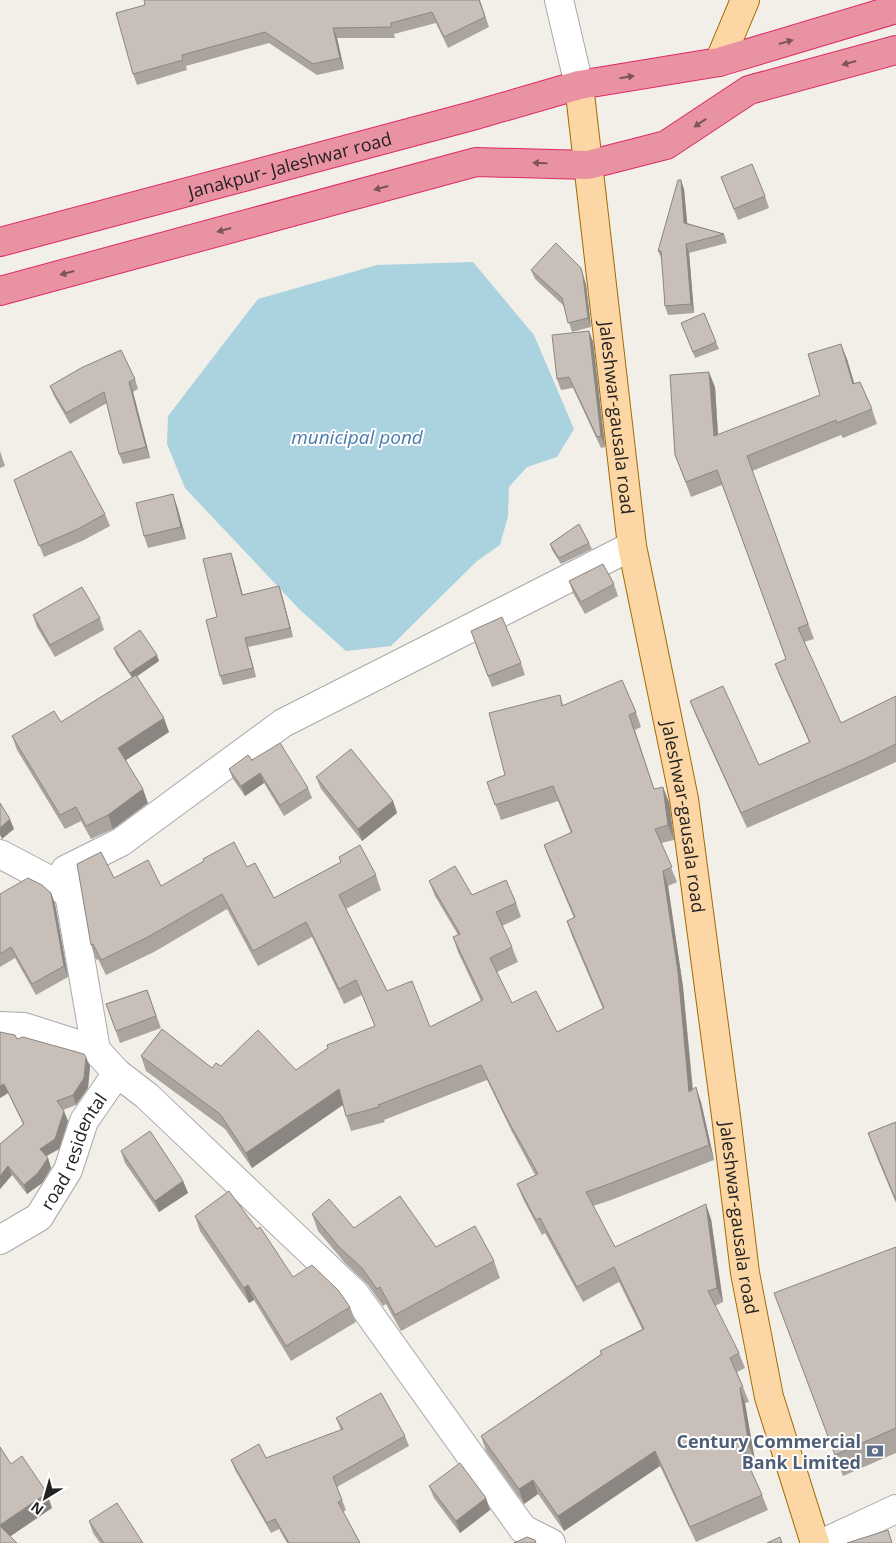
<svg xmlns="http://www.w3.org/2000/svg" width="896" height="1543" viewBox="0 0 896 1543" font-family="'Open Sans',sans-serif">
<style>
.water{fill:#aad3df}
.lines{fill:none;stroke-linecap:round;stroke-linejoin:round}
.minor-casing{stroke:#a9a9a9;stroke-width:30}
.major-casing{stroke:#a06b00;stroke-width:30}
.highway-casing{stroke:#dc2a67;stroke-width:30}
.minor{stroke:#fff;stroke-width:28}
.major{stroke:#fcd6a4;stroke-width:28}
.highway{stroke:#e892a2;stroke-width:28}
.wall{fill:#aba49e}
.shaded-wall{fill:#8b8681}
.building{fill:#c7bfb8;stroke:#8b8681}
.oneway{fill:#7b545c}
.labels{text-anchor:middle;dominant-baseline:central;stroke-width:4;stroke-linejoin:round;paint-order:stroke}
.street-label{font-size:18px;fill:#222;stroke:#fff}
.service-label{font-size:18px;font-weight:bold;fill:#4e5e75;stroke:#fff;text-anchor:end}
.water-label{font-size:19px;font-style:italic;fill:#4a7aab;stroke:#fff}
</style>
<rect width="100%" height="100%" fill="#f2efe9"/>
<path class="water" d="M473,262l61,73 40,94 -17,28 -30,10 -18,20 -1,29 -8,29 -23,16 -86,85 -45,5 -47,-42 -114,-121 -18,-44 1,-28 90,-117 119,-34z"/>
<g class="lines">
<g class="minor-casing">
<g id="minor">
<path d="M559,0l20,85"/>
<path d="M0,854l55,29 15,13"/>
<path d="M0,1026l24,1 72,23 21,23 30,23 208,198 168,235 28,14"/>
<path d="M96,1050l-31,-180 56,-28 162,-119 349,-177"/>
<path id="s1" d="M0,1240l39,-23 29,-47 16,-49 33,-48"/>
<path d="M823,1543l73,-34"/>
</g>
</g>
<g class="major-casing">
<g id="major">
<path d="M719,62l26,-62"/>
<path id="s2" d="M579,85l53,461 52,253 42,317 19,157 24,124 46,146"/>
</g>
</g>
<g class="highway-casing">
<g id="highway">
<path id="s3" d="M0,242l472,-126 107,-31 140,-23 177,-53"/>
<path d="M0,291l476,-129 112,3 78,-20 83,-55 147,-40"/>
</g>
</g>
<use href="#minor" class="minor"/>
<use href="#major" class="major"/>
<use href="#highway" class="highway"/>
</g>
<g class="wall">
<path d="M480,0l9,27 -41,21 -12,-25 -42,11 1,4h-58l7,31 -27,6 -48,-32 -83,23 1,4 -50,15 -4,-11 12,-69z"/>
<path d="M721,177l44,19 4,12 -31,12z"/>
<path d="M684,189l3,34 37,11 3,9 -38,10 5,60 -26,2 -3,-9 -3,-46 -4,-9z"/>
<path d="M531,270l53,7 2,8 5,42 -19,5 -8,-26 -29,-27z"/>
<path d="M704,313l15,36 -24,9 -14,-35z"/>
<path d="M589,331l4,11 12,105 -4,1 -28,-60 -12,2 -4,-11z"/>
<path d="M847,359l7,25 18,25 5,15 -34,14 -2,-3 -89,36 62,168 -10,3 37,81 55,-27v66l-26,12 -123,54 -51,-112 -6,-15 69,64 50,-23 -28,-63 -6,-15 11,-5 -64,-174 -31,12 -16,-42 40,-68 3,48 102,-40z"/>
<path d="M135,379l3,10 -5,3 17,66 -27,6 -4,-10 -12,-51 -37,21 -16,-28 -4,-10z"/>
<path d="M0,451l5,15 -5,2z"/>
<path d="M18,492l87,22 5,12 -28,15 -38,16z"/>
<path d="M177,506l9,33 -38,9 -4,-12z"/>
<path d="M589,543l3,6 -31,15 -9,-14 -2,-6z"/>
<path d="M234,562l9,33 36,-9 3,9 11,42 -45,10 8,30 -33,8 -3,-9 -3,-59z"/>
<path d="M569,581l45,3 4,12 -33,18 -12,-21z"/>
<path d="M33,615l67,3 4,12 -49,27 -18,-30z"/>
<path d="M475,643l46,20 4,12 -33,12z"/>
<path d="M114,648l45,13 -22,15 32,56 -43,28 22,43 -35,26 -22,10 -10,-18 -16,8 -48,-79 -5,-14 49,-14 71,-44 -16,-24z"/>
<path d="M560,695l3,10 73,7 5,15 -6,3 19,59 15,13 5,38 -13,3 16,39 -9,4 15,101 10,102 8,13 13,58 -103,40 -18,6 22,41 96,-28 12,83 -8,4 24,47 6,15 -8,4 12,30 -4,1 10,58 -7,3 14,31 6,15 -72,32 -36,-76 -96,65 -26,-37 -14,10 -38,-53 -5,-15 120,-82 -1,-3 42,-22 -23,-47 -36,20 -38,-69 -3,2 -19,-36 -6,-15 18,-9 -23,-43 -25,-52 -103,40 1,2 -34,9 -5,-15 -3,-11 -91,63 -27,-39 -79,-58 -5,-15 71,12 9,-2 75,4 79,-43 -13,-32 -18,9 -32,-67 -54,29 -31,-57 -73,43 -48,23 -8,-16 -2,1 -5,-15 23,-67 47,8 86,-19 27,31 67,-36 -2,-5 37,18 5,15 -35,19 41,82 43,36 51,-26 -23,-49 -5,-15 5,-2 -23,-39 -6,-15 43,14 44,8 5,14 -19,9 10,21 6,15 -21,10 15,31 45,29 46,-23 -31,-73 -5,-15 7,-3 -25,-59 -5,-14 27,-12 -13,-32 -57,19 -14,-38 18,-7z"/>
<path d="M253,760l55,28 4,10 -28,18 -20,-33 -19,13 -12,-17 -4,-10z"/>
<path d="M316,777l77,24 4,12 -35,28 -41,-52z"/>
<path d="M51,893l4,11 13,73 -32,18 -21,-37 -15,9v-73z"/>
<path d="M147,990l14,38 -41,15 -14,-39z"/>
<path d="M17,1039l73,27 -2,22 -12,17 -13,5 5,11 -9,28 -13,7 2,2 3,10 -9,15 -15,11 -15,-19 -12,14v-45l23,-20 -15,-31 -8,5z"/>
<path d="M896,1122v81l-20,-48 -8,-22z"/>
<path d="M121,1151l62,30 5,12 -29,19 -34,-49z"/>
<path d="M312,1214l42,14 82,19 58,14 6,17 -99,53 -15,-27 -3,2 -15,-21 -23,-22 -27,-32z"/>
<path d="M195,1216l62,13 36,48 57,30 6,15 -65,39 -37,-61 -5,3 -49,-72z"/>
<path d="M896,1247v206l-53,23 -61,-162z"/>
<path d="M336,1418l69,18 4,10 -72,41 9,23 -3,2 17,31h-73l-8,-14 -8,4 -36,-63 -4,-10 35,-2 75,-28z"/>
<path d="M429,1486l57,12 4,12 -30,23 -26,-35z"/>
<path d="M89,1521l54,22h-43l-7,-10z"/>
</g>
<g class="shaded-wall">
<path d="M333,28l4,10 7,31 -4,-11z"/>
<path d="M681,180l3,9 4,43 -4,-9z"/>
<path d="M686,244l3,9 5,60 -3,-9z"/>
<path d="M581,268l5,17 5,42 -3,-9z"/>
<path d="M589,331l4,11 12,105 -4,-11z"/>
<path d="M841,344l6,15 12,40 -6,-15z"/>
<path d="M709,372l6,15 4,64 -5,-15z"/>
<path d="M129,382l4,10 17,66 -4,-11z"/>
<path d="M173,494l4,12 9,33 -5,-12z"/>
<path d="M231,553l3,9 11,42 -3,-9z"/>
<path d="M279,586l3,9 11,42 -3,-9z"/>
<path d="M245,638l3,9 8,30 -3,-9z"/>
<path d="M157,655l2,6 -26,18 -3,-6z"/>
<path d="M164,718l5,14 -46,30 -5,-14z"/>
<path d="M260,773l4,10 -19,13 -4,-10z"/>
<path d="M663,787l6,15 5,38 -6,-15z"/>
<path d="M143,789l5,14 -35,26 -5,-14z"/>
<path d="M393,801l4,12 -35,28 -4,-12z"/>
<path d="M10,819l4,10 -12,10 -2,-4v-7z"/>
<path d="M663,871l5,15 15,101 11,120 -5,-15z"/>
<path d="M51,893l4,11 13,73 -4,-11z"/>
<path d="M86,1057l4,9 -2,22 -12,17 -3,-10z"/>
<path d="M4,1084l4,9 -8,5v-12z"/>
<path d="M696,1087l5,15 13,58 -5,-15z"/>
<path d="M339,1089l5,15 -92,64 -6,-15z"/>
<path d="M64,1111l4,10 -9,28 -16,9 -3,-9z"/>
<path d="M48,1158l3,10 -9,15 -15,11 -3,-9z"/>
<path d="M8,1166l4,9 -12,14v-13z"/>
<path d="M183,1181l5,12 -29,19 -4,-11z"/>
<path d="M706,1204l5,15 12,83 -6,-14z"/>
<path d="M248,1285l6,15 -5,3 -5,-15z"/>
<path d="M740,1388l5,15 10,58 -6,-15z"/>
<path d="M655,1451l5,15 -96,65 -6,-15z"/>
<path d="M533,1480l5,14 -14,10 -5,-15z"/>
<path d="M47,1493l5,15 -47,32 -5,-15z"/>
<path d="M486,1498l4,12 -30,23 -4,-12z"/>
</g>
<g class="building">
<path d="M144,0h335l6,17 -41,20 -12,-25 -41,11v4l-58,1 7,30 -27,6 -48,-32 -83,23 1,5 -50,14 -17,-61 29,-8z"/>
<path d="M752,164l13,32 -31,13 -13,-32z"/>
<path d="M678,180h3l3,43 40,11 -38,10 5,60 -26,2 -4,-55h-3z"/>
<path d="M556,243l25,25 2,8 5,42 -20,5 -6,-25 -31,-28z"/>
<path d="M704,313l12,29 -23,10 -12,-29z"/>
<path d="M589,331l12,105 -4,1 -28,-60 -12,2 -5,-44z"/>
<path d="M841,344l12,40 7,-2 12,27 -35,14 -1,-3 -89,36 61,168 -10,4 43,95 55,-27v48l-31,15 -124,54 -51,-112 33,-15 36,79 51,-23 -35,-78 11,-5 -69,-189 -31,12 -11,-27 -5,-80 39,-3 5,64 106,-41 -12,-41z"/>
<path d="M121,350l14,29 -6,3 17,65 -27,7 -15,-62 -38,21 -16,-27 31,-18z"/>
<path d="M71,451l34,63 -27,15 -39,17 -25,-66z"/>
<path d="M173,494l8,33 -37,9 -8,-33z"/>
<path d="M579,524l10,19 -30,15 -9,-14z"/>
<path d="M231,553l11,42 37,-9 11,42 -45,10 8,30 -33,8 -14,-56 11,-3 -14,-58z"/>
<path d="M603,564l11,20 -33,18 -12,-21z"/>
<path d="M82,587l18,31 -50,27 -17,-30z"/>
<path d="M502,617l19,46 -33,13 -17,-45z"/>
<path d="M140,630l17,25 -27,18 -16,-25z"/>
<path d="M136,675l28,43 -46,30 25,41 -35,26 -22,11 -10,-19 -16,8 -48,-79 42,-25 7,11z"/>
<path d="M622,680l14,32 -7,3 25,74 9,-2 5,38 -13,4 17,38 -9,4 15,101 11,120 7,-5 13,58 -103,40 -20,7 29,55 91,-43 11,84 -9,3 31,62 -9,5 13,29 -3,1 9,58 -7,4 20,45 -72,32 -35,-76 -97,65 -25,-36 -14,9 -38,-53 121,-82 -2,-3 44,-22 -30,-62 -37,20 -37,-69 -4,2 -19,-36 21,-10 -32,-57 -25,-52 -103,40 1,2 -33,9 -7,-27 -93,64 -26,-39 -79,-58 21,-27 50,39 4,-5 5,3 37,-36 38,40 32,-22 -1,-3 48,-19 -19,-46 -17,9 -33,-67 -53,29 -31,-57 -74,43 -47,23 -8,-16 -2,1 -14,-81 24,-12 13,26 34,-18 13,26 43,-25 -1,-2 31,-17 13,25 8,-4 19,35 67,-36 -2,-5 21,-12 16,30 -37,20 48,96 25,-10 18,46 53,-27 -30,-63 7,-3 -31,-53 26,-15 17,29 34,-15 10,23 -20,9 16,35 -22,11 22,45 24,-12 21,41 47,-24 -37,-87 8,-4 -31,-72 28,-13 -19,-46 -58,19 -8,-23 18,-7 -16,-62 71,-18 2,11z"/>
<path d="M280,743l28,45 -28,17 -20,-32 -19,13 -12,-17 19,-14 5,6 -1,-1z"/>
<path d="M351,749l42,52 -35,28 -42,-52z"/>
<path d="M0,803l10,16 -10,9z"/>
<path d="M28,878l14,7 9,8 13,73 -32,18 -21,-37 -11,7v-60z"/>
<path d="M147,990l9,26 -40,15 -10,-27z"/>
<path d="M0,1032l15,3 2,4 6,-2 61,17 2,3 -2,21 -11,17 -16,6 7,10 -9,28 -15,10 8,9 -10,15 -14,12 -16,-19 -8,10v-32l24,-20 -20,-40 -4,2z"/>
<path d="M896,1122v78l-28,-67z"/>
<path d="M150,1131l33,50 -28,20 -34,-50z"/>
<path d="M229,1191l28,38 3,-2 33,50 19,-12 26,25 12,17 -64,39 -38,-61 -4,3 -49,-72z"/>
<path d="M400,1196l36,51 39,-21 19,35 -99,54 -15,-28 -3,2 -15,-21 -23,-21 -27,-33 17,-15 25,29z"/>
<path d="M896,1247v181l-61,27 -61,-162z"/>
<path d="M381,1393l24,43 -72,41 9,23 -4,2 22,41h-71l-14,-24 -8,4 -36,-63 28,-16 7,14 77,-29 -7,-11z"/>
<path d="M0,1447l11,17 11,-8 25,37 -47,32z"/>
<path d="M460,1463l26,35 -30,23 -27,-35z"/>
<path d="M117,1503l26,40h-39l-15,-22z"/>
<path d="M0,1526l17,17h-17z"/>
<path d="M888,1530l4,13h-45z"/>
<path d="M527,1537l8,3 1,3h-22z"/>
<path d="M780,1537l2,6h-15z"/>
</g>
<defs><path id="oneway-solid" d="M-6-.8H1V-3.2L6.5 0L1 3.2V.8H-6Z" transform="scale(1.25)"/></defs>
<g class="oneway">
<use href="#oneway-solid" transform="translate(786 42) rotate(-16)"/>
<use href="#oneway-solid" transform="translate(849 63) rotate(165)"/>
<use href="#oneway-solid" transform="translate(627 77) rotate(-9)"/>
<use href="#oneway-solid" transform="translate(700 123) rotate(146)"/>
<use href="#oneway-solid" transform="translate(540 163) rotate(-178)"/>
<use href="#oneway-solid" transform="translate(381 188) rotate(165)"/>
<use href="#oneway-solid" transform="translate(224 230) rotate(165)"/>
<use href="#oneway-solid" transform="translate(67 273) rotate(165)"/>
</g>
<defs>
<g id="bank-bare" transform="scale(1.35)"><path d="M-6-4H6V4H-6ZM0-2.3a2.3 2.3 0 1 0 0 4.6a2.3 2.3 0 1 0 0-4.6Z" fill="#5c6f8a" stroke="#fff" stroke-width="2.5" paint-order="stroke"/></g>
</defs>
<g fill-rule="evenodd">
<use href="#bank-bare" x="875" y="1451"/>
</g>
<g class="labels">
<g class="street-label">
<text stroke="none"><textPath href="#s3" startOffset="300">Janakpur- Jaleshwar road</textPath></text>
<text stroke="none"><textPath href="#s2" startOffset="335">Jaleshwar-gausala road</textPath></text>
<text stroke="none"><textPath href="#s2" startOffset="740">Jaleshwar-gausala road</textPath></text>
<text stroke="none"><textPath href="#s1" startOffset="120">road residental</textPath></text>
<text stroke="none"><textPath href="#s2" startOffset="1145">Jaleshwar-gausala road</textPath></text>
</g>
<g class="service-label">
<text x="861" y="1441">Century Commercial<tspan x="861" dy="21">Bank Limited</tspan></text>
</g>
<g class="water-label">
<text x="357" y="437">municipal pond</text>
</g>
</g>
<g transform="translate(45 1498) rotate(217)" stroke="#ffffff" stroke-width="4" paint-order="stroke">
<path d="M0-4L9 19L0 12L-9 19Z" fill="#222222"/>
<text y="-8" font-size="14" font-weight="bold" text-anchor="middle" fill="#222222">N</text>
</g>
</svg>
